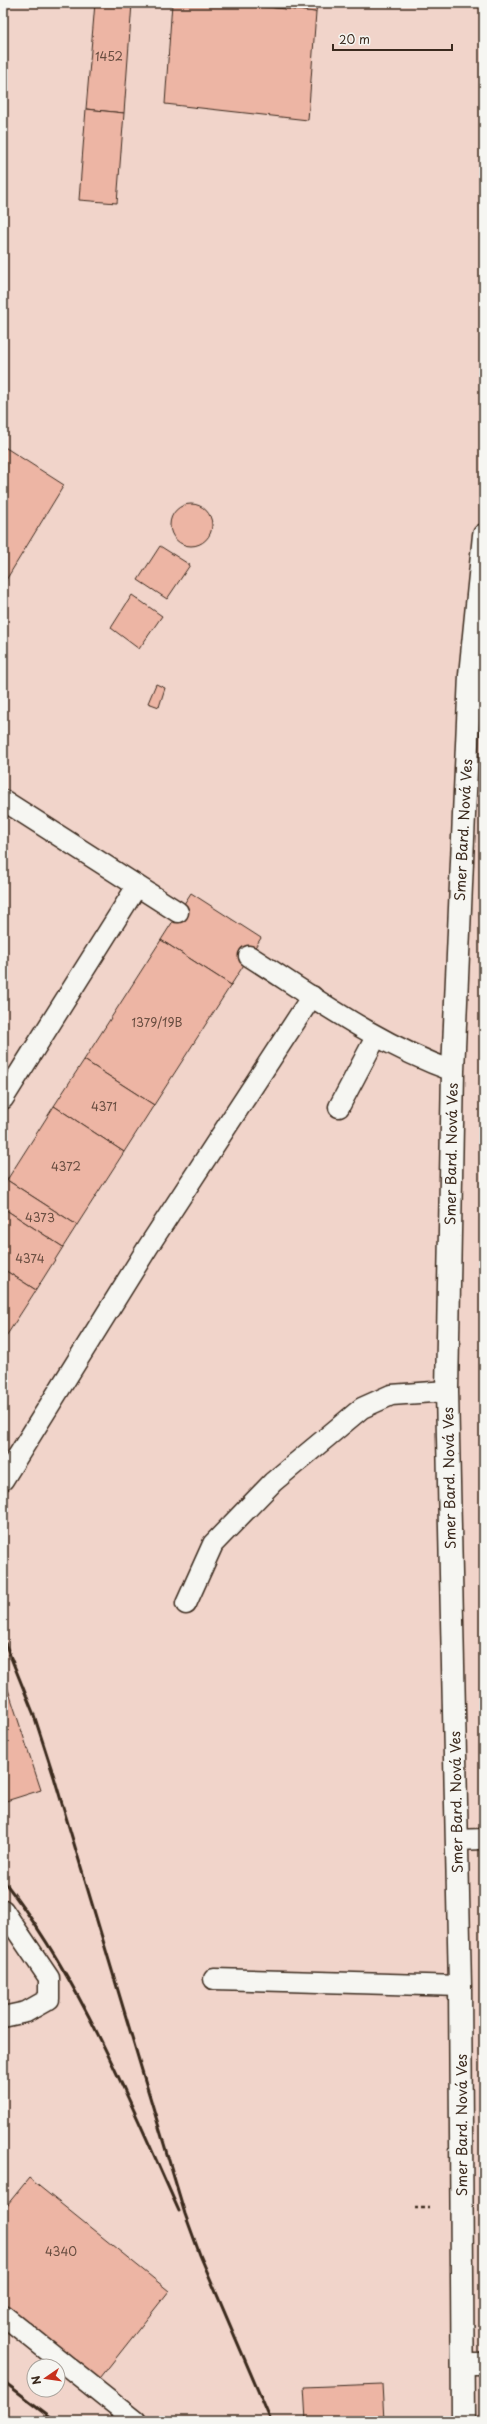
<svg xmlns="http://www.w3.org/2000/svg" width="487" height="2424" viewBox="0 0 487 2424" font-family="'Playpen Sans',sans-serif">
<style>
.built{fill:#f1d4ca;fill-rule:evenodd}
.building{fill:#edb5a4;stroke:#3b2a1e}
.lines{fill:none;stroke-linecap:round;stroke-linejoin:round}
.service-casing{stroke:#3b2a1e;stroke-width:23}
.tertiary-casing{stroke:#3b2a1e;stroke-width:25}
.path{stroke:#3b2a1e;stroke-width:2.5;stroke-dasharray:3 3;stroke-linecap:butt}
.service{stroke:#f6f6f2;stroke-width:20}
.tertiary{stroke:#f6f6f2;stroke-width:22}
.rail{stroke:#3b2a1e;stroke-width:3}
.labels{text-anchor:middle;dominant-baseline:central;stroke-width:4;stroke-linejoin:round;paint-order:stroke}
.number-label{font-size:12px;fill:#684d40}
.street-label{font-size:14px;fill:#3b2a1e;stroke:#f6f6f2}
</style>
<rect width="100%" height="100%" fill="#f3e2db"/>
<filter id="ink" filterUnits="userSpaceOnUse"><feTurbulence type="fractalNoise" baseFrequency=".025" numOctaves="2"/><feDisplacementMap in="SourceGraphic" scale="8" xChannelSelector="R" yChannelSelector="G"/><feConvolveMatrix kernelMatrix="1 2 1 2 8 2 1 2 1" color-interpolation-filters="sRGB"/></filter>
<g filter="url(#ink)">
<path class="built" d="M3,3h481v2418h-481zM34,2366h24v24h-24z"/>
<g class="building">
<path d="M95,3h37l-8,110 -38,-4z"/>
<path d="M172,3h56l88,9 -8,108 -143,-16z"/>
<path d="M228,3h89l-1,9z"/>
<path d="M86,109l38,4 -7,90 -38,-3z"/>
<path d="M3,446l61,39 -61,100z"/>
<circle cx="191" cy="525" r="21"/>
<path d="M160,546l30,19 -23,34 -29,-19z"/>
<path d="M132,595l30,21 -23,33 -28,-21z"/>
<path d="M156,684l9,4 -6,19 -11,-4z"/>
<path d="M191,893l70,45 -30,47 -70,-45z"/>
<path d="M161,940l70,45 -77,120 -70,-45z"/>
<path d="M84,1060l70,45 -30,47 -70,-46z"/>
<path d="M54,1106l70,46 -47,73 -70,-45z"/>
<path d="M7,1180l70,45 -14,22 -60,-39v-21z"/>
<path d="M3,1208l60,39 -27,43 -33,-21z"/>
<path d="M3,1269l33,21 -33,51z"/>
<path d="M3,1674l38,116 -38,12z"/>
<path d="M29,2178l140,113 -72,91 -94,-76v-96z"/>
<path d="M382,2384l2,37h-78l-2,-34z"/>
</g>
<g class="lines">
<g class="service-casing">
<g id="service">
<path d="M3,800l175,112"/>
<path d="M249,956c66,42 130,89 204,115"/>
<path d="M3,1099l134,-213"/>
<path d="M339,1107l37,-70"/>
<path d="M3,1480l145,-233 164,-251"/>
<path d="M186,1604l27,-60 60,-62 89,-74 29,-13 56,-4"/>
<path d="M457,1840l27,-1"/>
<path d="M3,1910l46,68v21l-23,13 -23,5"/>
<path d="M214,1979l246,7"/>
<path d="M3,2315l133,106"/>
<path d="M462,2364h22"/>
</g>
</g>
<g class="tertiary-casing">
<path id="tertiary" d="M463,2421l-3,-435 -13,-595 6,-320 17,-396 14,-140"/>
</g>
<g class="path">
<path d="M483,1465l1,-22"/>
<path d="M415,2208h14"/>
</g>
<use href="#service" class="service"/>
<use href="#tertiary" class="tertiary"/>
<g class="rail">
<path d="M3,1638l31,77 20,62 131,437 15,41 71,166"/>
<path d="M3,1880c78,100 124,216 176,331"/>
<path d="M3,2381l53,40"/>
</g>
</g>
</g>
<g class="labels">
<g class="number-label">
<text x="109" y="56">1452</text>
<text x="157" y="1022">1379/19B</text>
<text x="104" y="1106">4371</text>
<text x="66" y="1166">4372</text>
<text x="40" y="1217">4373</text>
<text x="30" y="1258">4374</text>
<text x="61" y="2251">4340</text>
</g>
<g class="street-label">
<text transform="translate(463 830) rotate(-87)">Smer Bard. Nová Ves</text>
<text transform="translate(451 1154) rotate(-89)">Smer Bard. Nová Ves</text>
<text transform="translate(449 1478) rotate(-91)">Smer Bard. Nová Ves</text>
<text transform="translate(456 1802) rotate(-91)">Smer Bard. Nová Ves</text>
<text transform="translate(461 2125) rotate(-90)">Smer Bard. Nová Ves</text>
</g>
</g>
<rect width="487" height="2424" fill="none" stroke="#f6f6f2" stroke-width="16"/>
<rect x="8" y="8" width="471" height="2408" fill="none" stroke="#3b2a1e" stroke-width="1.5" filter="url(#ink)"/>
<g transform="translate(46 2378) rotate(257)"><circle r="19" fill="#f6f6f2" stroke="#aba49d"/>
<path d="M0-3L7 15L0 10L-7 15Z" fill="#c8321e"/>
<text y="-6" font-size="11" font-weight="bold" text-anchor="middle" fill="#3b2a1e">N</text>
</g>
<path d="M333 44v6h119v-6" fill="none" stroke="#3b2a1e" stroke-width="2"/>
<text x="339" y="44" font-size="12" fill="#3b2a1e" stroke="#f6f6f2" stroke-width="3" paint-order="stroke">20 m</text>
</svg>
